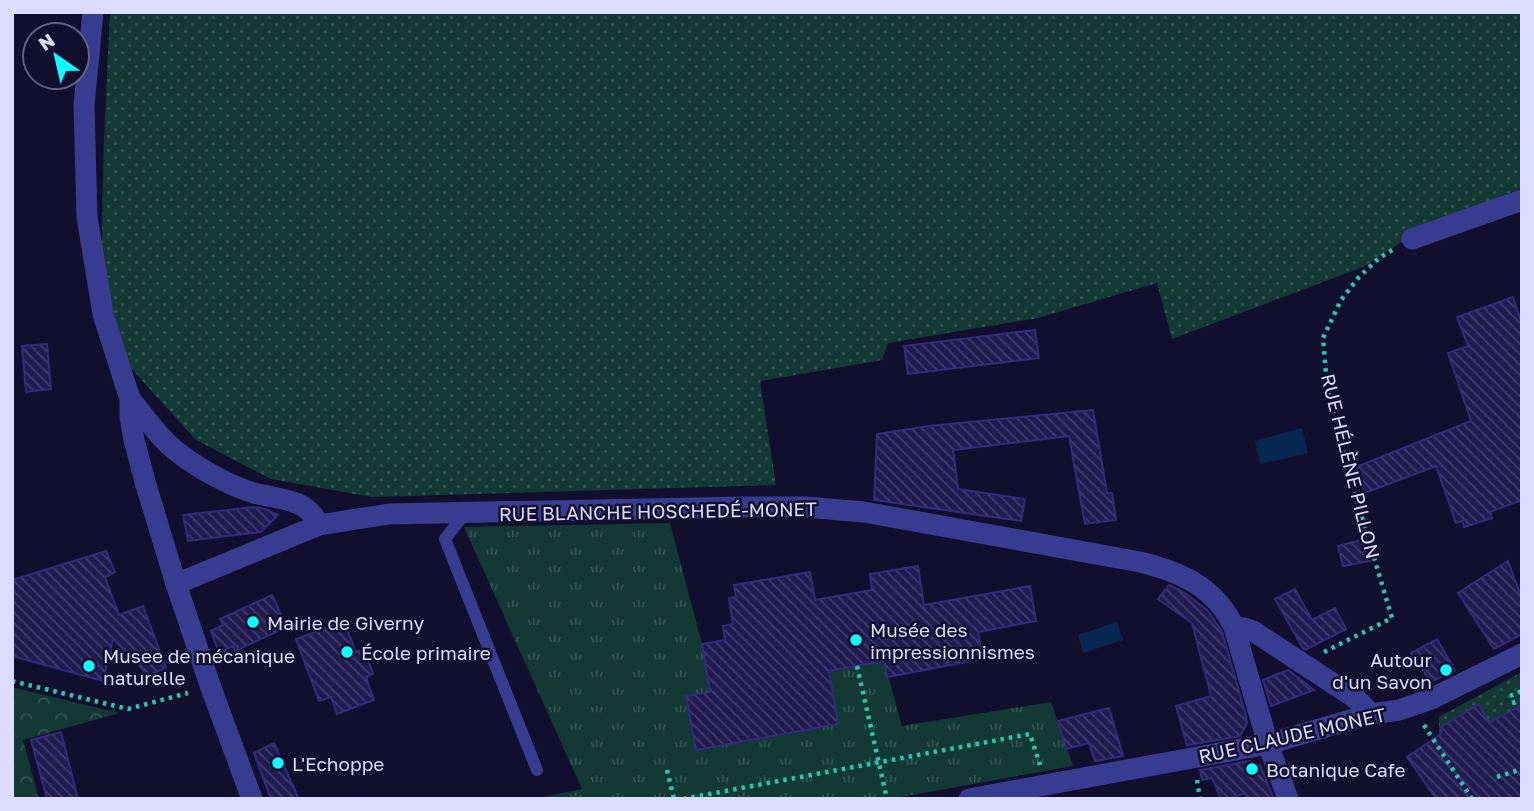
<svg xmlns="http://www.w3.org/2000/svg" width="1534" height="811" viewBox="0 0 1534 811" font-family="'Golos Text',sans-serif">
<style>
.grass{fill:url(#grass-dots)}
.forest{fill:url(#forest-crowns)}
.park{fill:url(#park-tufts)}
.water{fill:#062850}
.building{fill:url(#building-back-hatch);stroke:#332a7e;stroke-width:2}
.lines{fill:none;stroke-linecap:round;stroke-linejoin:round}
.path{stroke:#26c9b0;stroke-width:4.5;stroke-dasharray:3.5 5;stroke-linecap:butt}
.lane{stroke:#373c91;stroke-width:12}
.street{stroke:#373c91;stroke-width:21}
.poi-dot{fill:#08feff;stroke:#120f2e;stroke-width:2.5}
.labels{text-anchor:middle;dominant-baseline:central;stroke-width:5;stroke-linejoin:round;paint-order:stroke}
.street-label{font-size:19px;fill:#dddcff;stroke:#120f2e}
.poi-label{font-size:19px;fill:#dddcff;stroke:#120f2e;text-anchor:start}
</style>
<defs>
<pattern id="grass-dots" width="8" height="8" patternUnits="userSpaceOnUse" patternTransform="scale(1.75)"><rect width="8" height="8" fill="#123934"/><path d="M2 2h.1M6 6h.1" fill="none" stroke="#345552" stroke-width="1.8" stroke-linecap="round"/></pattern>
<pattern id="forest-crowns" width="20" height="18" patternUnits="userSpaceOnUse" patternTransform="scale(1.75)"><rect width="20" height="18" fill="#123934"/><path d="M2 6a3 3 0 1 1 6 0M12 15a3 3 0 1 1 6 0" fill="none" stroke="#345552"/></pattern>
<pattern id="park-tufts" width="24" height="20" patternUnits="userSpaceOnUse" patternTransform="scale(1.75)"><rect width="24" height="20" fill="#123934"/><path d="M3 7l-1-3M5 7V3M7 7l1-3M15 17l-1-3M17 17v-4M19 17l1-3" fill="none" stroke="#345552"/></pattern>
<pattern id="building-back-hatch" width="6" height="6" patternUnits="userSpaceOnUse" patternTransform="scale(1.75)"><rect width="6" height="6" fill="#201a51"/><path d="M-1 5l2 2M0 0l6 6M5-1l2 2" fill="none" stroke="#403b6b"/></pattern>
</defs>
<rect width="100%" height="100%" fill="#120f2e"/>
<g class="grass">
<path d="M110,12h1412v176l-94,37 -65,42 -191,72 -15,-56 -119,35 -150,25 -6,17 -122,21 16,104 -404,12 -101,-18 -75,-39 -67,-74 -28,-95 3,-132z"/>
<path d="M1522,672v127l-83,-63v-19z"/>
</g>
<path class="forest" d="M12,687l107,26 -96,27 16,59h-27z"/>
<path class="park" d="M670,523l32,121 8,48 -24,5 10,53 141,-25 -8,-54 55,-10 18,65 149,-24 22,64 -183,33h-357l49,-10 -118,-262z"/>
<g class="water">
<path d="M1302,428l6,25 -48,11 -5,-23z"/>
<path d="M1117,622l6,18 -40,13 -5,-18z"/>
</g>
<g class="building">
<path d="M1513,297l9,27v176l-32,12 2,6 -28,9 -2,-6 -6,2 -20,-57 -71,27 -9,-26 115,-46 -23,-68 20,-7 -11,-29z"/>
<path d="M1035,330l4,28 -131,16 -4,-28z"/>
<path d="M47,344l4,45 -25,3 -4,-46z"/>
<path d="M1093,410l14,83h5l4,27 -31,4 -16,-88 -116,14 5,39 67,10 -4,22 -147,-21 3,-66 52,-8z"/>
<path d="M254,507l11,2 13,6 -17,17 -73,9 -5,-26z"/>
<path d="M1365,539l5,22 -27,5 -5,-20z"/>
<path d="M106,551l9,21 -10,5 14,38 24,-9 23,62 -18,7 -35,-36 -10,42 -91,-25v-76z"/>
<path d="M1508,561l14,38v35l-28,15 -36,-56z"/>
<path d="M918,566l6,39 106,-19 6,35 -58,11 5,27 -96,18 -3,-16 -55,10 9,53 -142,26 -10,-54 24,-4 -8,-48 23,-4 -2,-14 10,-2 -4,-26 7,-1 -2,-12 76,-13 5,28 57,-10 -2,-16z"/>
<path d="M1169,585l16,8 23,18 14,21 24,84 1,7 -7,13 -53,9 -11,-39 35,-10 -19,-73 -34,-24z"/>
<path d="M1295,589l17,31 23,-12 11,21 -41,21 -3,-3 -27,-48z"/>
<path d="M272,595l15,32 -52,24 -2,-5 -14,7 -8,-22 12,-6 -3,-6z"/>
<path d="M344,621l12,31 8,-3 9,25 -7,3 8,23 -37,14 -6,-17 -12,4 -23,-62z"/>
<path d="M1437,639l18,31 -24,12 -20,-29z"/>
<path d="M1288,670l26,20 -43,16 -8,-26z"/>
<path d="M1479,704l10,19 33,-18v94h-86l-29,-42 34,-23v-7z"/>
<path d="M1109,708l14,48 -28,5 -6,-18 -23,6 -8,-28z"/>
<path d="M61,732l17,67h-31l-16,-59z"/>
<path d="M274,743l15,34 10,22h-28l-17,-46z"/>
<path d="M1250,761l10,4 14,34h-27l-2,-6 -16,6h-8l-9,-21 -10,2 -2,-10z"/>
</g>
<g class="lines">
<g class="path">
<path d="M1324,652l68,-34 -45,-151 -20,-81 -4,-48 18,-38 18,-23 20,-19 15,-9"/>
<path d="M857,666l30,133"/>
<path d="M12,681l116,28 60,-16"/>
<path d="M1510,696l12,-5"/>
<path d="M1512,703l10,-3"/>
<path d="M1424,725l48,74"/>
<path d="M667,770l7,29"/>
<path d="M1497,777l25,-8"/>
<path d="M1197,780l3,19"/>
<path d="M683,799l347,-65 10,31"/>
</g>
<path class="lane" d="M465,513l-20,26 92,231"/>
<g class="street">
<path d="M93,12l-9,93 3,112 16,97 27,85v18l4,23 12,45 30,99 34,101 42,114"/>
<path d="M1412,239l110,-39"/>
<path d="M130,399c13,15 25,33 39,46 21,19 58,40 85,48 26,7 52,4 65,32"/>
<path d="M176,584l143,-59 70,-11 355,-7h62l58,5 276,50c41,10 75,25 94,65l34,117 20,55"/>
<path d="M1234,627l10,1 9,3 99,65 9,7 10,11"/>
<path d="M969,799l299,-55 103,-30 28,-4 32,-11 91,-45"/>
</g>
</g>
<g class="poi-dot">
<circle cx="253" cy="622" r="7"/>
<circle cx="856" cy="640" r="7"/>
<circle cx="347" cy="652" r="7"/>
<circle cx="89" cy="666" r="7"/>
<circle cx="1446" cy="670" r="7"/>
<circle cx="278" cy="763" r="7"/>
<circle cx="1252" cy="769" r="7"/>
</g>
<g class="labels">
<g class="street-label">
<text transform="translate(1351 466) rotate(76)">RUE HÉLÈNE PILLON</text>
<text transform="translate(658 511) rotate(-1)">RUE BLANCHE HOSCHEDÉ-MONET</text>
<text transform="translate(1292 735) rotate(-13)">RUE CLAUDE MONET</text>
</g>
<g class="poi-label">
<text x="267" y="622">Mairie de Giverny</text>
<text x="870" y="629">Musée des<tspan x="870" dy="22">impressionnismes</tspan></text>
<text x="361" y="652">École primaire</text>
<text x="103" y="655">Musee de mécanique<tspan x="103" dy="22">naturelle</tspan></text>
<text x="1432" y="659" text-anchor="end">Autour<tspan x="1432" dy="22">d'un Savon</tspan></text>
<text x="292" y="763">L'Echoppe</text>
<text x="1266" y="769">Botanique Cafe</text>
</g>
</g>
<rect width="1534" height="811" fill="none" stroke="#dddcff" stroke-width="28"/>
<g transform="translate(56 56) rotate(326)"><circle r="33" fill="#120f2e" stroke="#636182" stroke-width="2"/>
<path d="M0-5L12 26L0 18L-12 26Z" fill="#08feff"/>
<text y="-10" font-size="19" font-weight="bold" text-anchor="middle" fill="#dddcff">N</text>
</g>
</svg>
